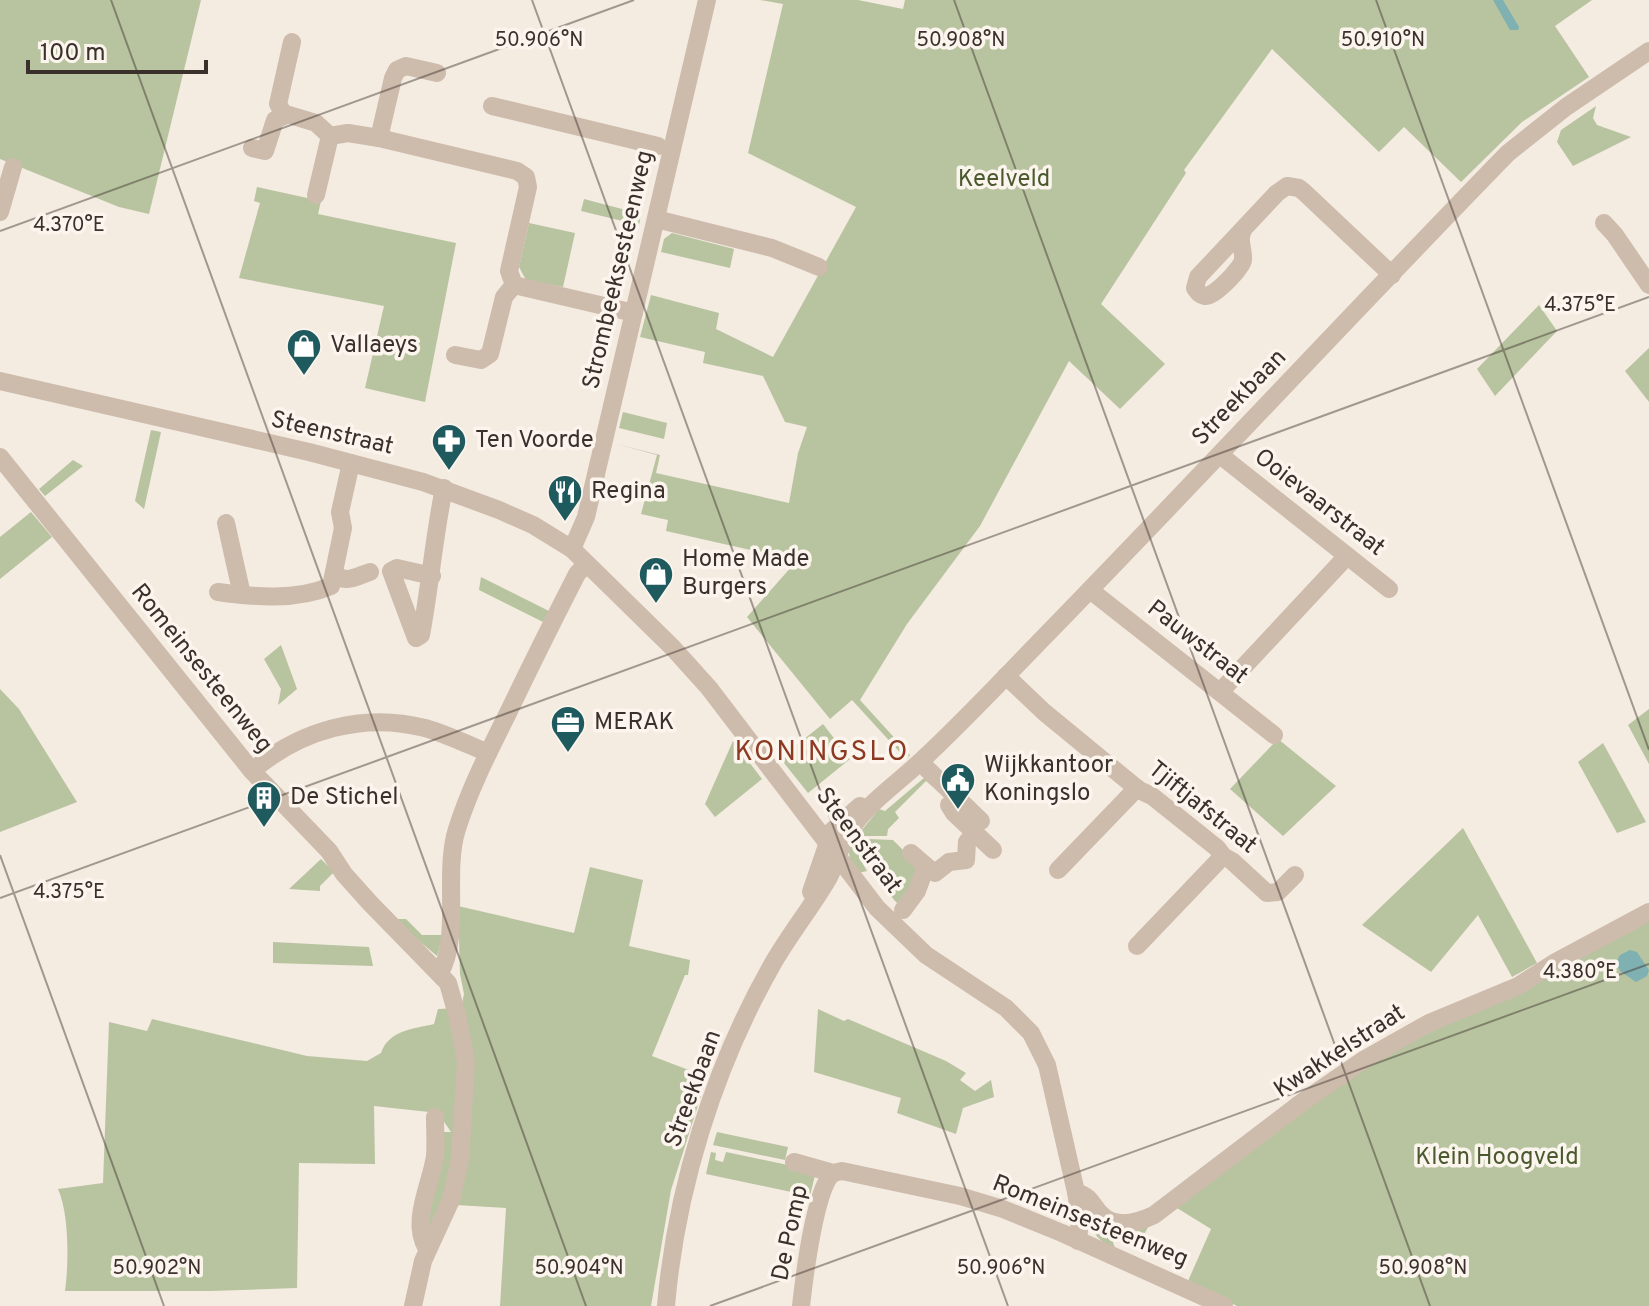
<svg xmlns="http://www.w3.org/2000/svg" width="1649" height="1306" viewBox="0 0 1649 1306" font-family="Overpass,sans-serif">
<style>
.green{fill:#b8c4a0}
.water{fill:#7fb0b2}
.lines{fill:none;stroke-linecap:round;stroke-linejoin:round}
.minor{stroke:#cdbbac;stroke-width:18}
.ticks{fill:none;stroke:#3b302b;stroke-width:2;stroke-opacity:0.45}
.labels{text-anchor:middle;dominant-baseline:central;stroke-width:7;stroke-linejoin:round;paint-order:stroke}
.park-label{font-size:24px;fill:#4a5a2e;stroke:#fbf5ee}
.street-label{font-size:24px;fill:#3b302b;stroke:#fbf5ee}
.poi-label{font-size:24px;fill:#3b302b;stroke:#fbf5ee;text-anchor:start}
.quarter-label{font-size:28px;letter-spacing:2px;fill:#8c3b22;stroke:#fbf5ee}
.ticks-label{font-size:20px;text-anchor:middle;fill:#3b302b;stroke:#fbf5ee;stroke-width:7;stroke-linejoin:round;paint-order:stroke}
</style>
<rect width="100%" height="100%" fill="#f4ebe1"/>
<g class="green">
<path d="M0,0h201l-52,214 -30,-7 -119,-48z"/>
<path d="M760,0h98l45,9 2,-9h687l-37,26 34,51 -67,45 -61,60 -57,-55 -25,25 -107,-103 -88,121 2,3 -85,131 64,60 -45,45 -51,-48 -89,165 -73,98 -47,76 50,55 -4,4 -54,-59 -22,19 -83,-102 46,-52 -16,-9 -111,-25 2,-11 -27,-6 16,-59 -41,-11 44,11 -4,18 133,30 9,-50 9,-26 -22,-5 -22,-46 -60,-13 2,-11 -65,-15 11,-42 68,18 -3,16 57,28 83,-150 -108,-54 35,-149z"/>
<path d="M1596,106l-3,12 4,7 34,12 -58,29 -16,-24 4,-12z"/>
<path d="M257,187l64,14 -3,13 138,29 -31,159 -60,-14 19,-82 -145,-28 21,-75 -6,-2z"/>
<path d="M584,199l57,15 -2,11 -58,-14z"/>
<path d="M529,223l46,10 -12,54 -37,-7 -7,-13z"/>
<path d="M672,233l62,16 -4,19 -69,-16 3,-13z"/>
<path d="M1539,305l18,26 -62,65 -18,-27z"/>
<path d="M1649,348v54l-24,-31z"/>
<path d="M623,412l44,11 -3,16 -45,-11z"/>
<path d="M151,430l10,2 -17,77 -9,-8z"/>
<path d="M73,460l10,6 -38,30 -6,-7z"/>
<path d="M31,512l21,25 -52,42v-42z"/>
<path d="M481,577l68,34 -6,11 -64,-32z"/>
<path d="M281,645l16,44 -19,16 3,-16 -17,-30z"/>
<path d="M0,689l19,20 58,93 -77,30z"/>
<path d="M1649,709v55l-21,-39z"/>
<path d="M823,724l27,35 -42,34 -28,-35z"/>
<path d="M1278,739l58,47 -53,50 -53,-47z"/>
<path d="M733,741l29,38 -47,38 -10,-13z"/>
<path d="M1603,743l43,79 -29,11 -39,-71z"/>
<path d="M924,778l9,6 -1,2 -6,-5 -31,31 4,6 -11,11 -1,7h-30l22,-27 6,2z"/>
<path d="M1463,828l74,135 -25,14 -34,-62 -47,57 -69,-47z"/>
<path d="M868,839l25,1 23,23v18l-11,12 -1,9 -6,2c-17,-19 -36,-38 -34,-63z"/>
<path d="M852,844h8l-1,13 8,14 -9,2 -8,-14 -2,-12z"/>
<path d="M321,859l13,13 -14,14v5l-31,-2z"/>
<path d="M590,867l53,13 -14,66 61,14 -2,15h-3l-33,81 55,21 -36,113 -20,116h-151l6,-98 -50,-3 -30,36 12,-109h13l-13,-19 -64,-7 1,58 -76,-1 -2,125 -86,3h-146c4,-28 4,-78 -7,-102l45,-6 6,-161 38,9 5,-12 155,37 60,5 14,-8c8,-23 32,-24 53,-29l4,-15 23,-1 3,-14 -4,-20 -2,-68 116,27z"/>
<path d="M393,919h13l16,16h21l-6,21z"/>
<path d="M1649,920v386h-412l-49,-25 23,-52 -34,-21 168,-132z"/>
<path d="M273,942l96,5 4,19 -100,-3z"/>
<path d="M818,1009l26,12 4,-2 98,42 20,12 -6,7 15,11 16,-11 3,17 -31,11 -7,26 -59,-21 4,-15 -87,-26z"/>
<path d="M717,1132l71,15 -3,13 -72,-15z"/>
<path d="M711,1152l5,1 -1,7 8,2 3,-10 90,19 -6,25 -104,-22z"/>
<path d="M1087,1207l62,18 -4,8 -28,1 -4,9 3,7c-23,-12 -24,-19 -29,-43z"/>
</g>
<g class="water">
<path d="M1493,0h10l16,27 -1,3h-8z"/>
<path d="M1630,950l7,2 12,18 -2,6 -11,6 -16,-11 -4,-8 4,-8z"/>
</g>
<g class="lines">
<g class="minor">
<path d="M292,42l-14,62 5,9 33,10 14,13 18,-3 31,5 138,33 9,6 2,10 -19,84 5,14 -10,12 -14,57 -9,6 -26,-5"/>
<path d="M492,106l166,40"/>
<path d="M379,138l14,-60 4,-8 9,-4 31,7"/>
<path d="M252,148l13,3 10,-31 11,-5"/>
<path d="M316,195l14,-59"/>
<path d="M0,212l13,-45"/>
<path d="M656,219l116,29 47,19"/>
<path d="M1604,223l11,12 34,50"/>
<path d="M1244,228c-7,13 0,20 -1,32 -2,9 -29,37 -38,36 -6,-1 -7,-4 -10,-8l3,-11 79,-84 10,-7 12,2 5,4 88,83"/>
<path d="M514,285l120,28"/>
<path d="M0,381l309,71 114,30 76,28 34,15 39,24 101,99 36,40 168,220 49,47 80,53 25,25 16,32 29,127 4,26 -2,23"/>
<path d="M1220,455l169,134"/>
<path d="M0,457l252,314 77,80 15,23 26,29 78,80 10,35 8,44 -6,98 -9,40 -28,61 -10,45"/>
<path d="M226,523l16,72"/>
<path d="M572,549l14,-32 121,-517"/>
<path d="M335,573c9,12 22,3 35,-1"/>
<path d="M432,576l-35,-8 -6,3 25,67 5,-3c9,-49 13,-98 23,-147"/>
<path d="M1090,590l184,145"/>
<path d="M218,592c36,5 78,9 113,-6l12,-58 -3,-16 11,-49"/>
<path d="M1006,676l38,36 95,78 13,6 65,52 6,8 9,5 35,32 11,-1 17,-17"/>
<path d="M1220,692l127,-136"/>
<path d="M920,762l61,59"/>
<path d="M252,771c48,-41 111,-59 173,-43 21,6 42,16 63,25"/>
<path d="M949,805l5,8 39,37"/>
<path d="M926,866l9,7 14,-11 17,-2 1,-18 8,-9"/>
<path d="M1058,870l79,-82"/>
<path d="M811,892l21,-61 28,-25"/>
<path d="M903,910l14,-19 9,-25 -15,-13"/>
<path d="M1137,946l86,-90"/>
<path d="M440,973c21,-37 3,-101 17,-144 13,-41 33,-80 52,-118 22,-46 45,-92 68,-137l9,-10"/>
<path d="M794,1162l39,11 9,-2 118,25 43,13 59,24 162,73"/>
<path d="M1076,1192c19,6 15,15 28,25 15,12 35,5 50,-2l147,-112 64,-44 64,-36 89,-37 36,-23 95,-51"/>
<path d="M427,1249c-17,-28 4,-64 8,-93 1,-13 0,-26 0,-39"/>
<path d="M666,1306c10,-117 48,-239 106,-341 17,-30 39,-57 56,-86 8,-15 12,-33 21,-47 18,-29 48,-48 73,-72 43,-40 83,-83 124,-125 155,-159 307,-323 462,-482l58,-46 83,-56"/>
<path d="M801,1306c3,-27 14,-118 32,-133"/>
</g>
</g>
<path class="ticks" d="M111,0l475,1306M532,0l476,1306M954,0l476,1306M1376,0l273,750M0,231l634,-231M0,855l164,451M0,898l1649,-601M710,1306l939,-342"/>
<defs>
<g id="shop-pin" transform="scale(1.8)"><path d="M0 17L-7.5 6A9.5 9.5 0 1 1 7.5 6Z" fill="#1f5a5e" stroke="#fbf5ee"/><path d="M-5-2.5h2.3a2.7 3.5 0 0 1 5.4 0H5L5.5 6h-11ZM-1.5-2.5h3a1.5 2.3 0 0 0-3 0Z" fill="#fff"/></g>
<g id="pharmacy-pin" transform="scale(1.8)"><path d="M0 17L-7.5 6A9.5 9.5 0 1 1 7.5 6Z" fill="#1f5a5e" stroke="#fbf5ee"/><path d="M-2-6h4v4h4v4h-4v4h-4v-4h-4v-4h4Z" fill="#fff"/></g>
<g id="restaurant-pin" transform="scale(1.8)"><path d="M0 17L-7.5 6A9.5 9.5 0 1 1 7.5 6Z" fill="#1f5a5e" stroke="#fbf5ee"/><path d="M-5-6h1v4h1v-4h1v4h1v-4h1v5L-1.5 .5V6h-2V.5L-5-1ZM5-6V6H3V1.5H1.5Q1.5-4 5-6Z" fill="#fff"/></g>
<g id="office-pin" transform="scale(1.8)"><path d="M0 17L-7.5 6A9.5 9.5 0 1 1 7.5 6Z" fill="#1f5a5e" stroke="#fbf5ee"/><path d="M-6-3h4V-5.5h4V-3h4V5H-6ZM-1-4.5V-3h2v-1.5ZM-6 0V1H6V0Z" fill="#fff"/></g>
<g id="civic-pin" transform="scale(1.8)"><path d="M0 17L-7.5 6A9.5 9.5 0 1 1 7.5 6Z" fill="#1f5a5e" stroke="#fbf5ee"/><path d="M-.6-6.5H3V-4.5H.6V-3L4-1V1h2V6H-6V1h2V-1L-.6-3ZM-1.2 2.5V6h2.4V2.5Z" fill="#fff"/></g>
<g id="building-pin" transform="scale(1.8)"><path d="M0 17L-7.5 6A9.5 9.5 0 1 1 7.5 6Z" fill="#1f5a5e" stroke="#fbf5ee"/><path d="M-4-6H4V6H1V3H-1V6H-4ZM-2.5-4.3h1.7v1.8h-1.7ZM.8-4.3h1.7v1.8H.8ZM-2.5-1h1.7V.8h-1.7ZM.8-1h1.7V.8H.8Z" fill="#fff"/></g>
</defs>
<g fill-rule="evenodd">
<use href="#shop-pin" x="304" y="346"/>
<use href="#pharmacy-pin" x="449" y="441"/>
<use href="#restaurant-pin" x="565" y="492"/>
<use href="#shop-pin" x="656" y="574"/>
<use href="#office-pin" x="568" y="723"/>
<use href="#civic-pin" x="958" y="780"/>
<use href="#building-pin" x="264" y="798"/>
</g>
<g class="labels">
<g class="park-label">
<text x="1004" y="180">Keelveld</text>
<text x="1497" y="1158">Klein Hoogveld</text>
</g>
<g class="street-label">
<text transform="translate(619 270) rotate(-77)">Strombeeksesteenweg</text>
<text transform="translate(1240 398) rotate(-46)">Streekbaan</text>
<text transform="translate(332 434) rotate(13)">Steenstraat</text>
<text transform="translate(1319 503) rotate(38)">Ooievaarstraat</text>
<text transform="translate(1197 643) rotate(38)">Pauwstraat</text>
<text transform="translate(201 669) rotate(51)">Romeinsesteenweg</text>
<text transform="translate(1202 808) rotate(39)">Tjiftjafstraat</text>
<text transform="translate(858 841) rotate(53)">Steenstraat</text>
<text transform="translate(1340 1052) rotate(-33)">Kwakkelstraat</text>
<text transform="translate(694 1089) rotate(-70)">Streekbaan</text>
<text transform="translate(1090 1222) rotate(22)">Romeinsesteenweg</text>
<text transform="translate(791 1233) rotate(-78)">De Pomp</text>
</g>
<g class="poi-label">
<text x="330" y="346">Vallaeys</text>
<text x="475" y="441">Ten Voorde</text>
<text x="591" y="492">Regina</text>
<text x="682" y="560">Home Made<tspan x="682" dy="28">Burgers</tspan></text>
<text x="594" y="723">MERAK</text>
<text x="984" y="766">Wijkkantoor<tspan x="984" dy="28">Koningslo</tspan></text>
<text x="290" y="798">De Stichel</text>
</g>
<g class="quarter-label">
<text x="822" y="753">KONINGSLO</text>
</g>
</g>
<g class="ticks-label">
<text x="539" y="46">50.906°N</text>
<text x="961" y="46">50.908°N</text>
<text x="1383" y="46">50.910°N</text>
<text x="69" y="231">4.370°E</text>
<text x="1580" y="311">4.375°E</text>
<text x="69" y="898">4.375°E</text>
<text x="1580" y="978">4.380°E</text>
<text x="157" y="1274">50.902°N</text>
<text x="579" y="1274">50.904°N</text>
<text x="1001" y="1274">50.906°N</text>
<text x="1423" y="1274">50.908°N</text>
</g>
<path d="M28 60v12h178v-12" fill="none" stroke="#3b302b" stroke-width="4"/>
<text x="40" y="60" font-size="24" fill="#3b302b" stroke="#fbf5ee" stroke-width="6" paint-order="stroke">100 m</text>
</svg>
